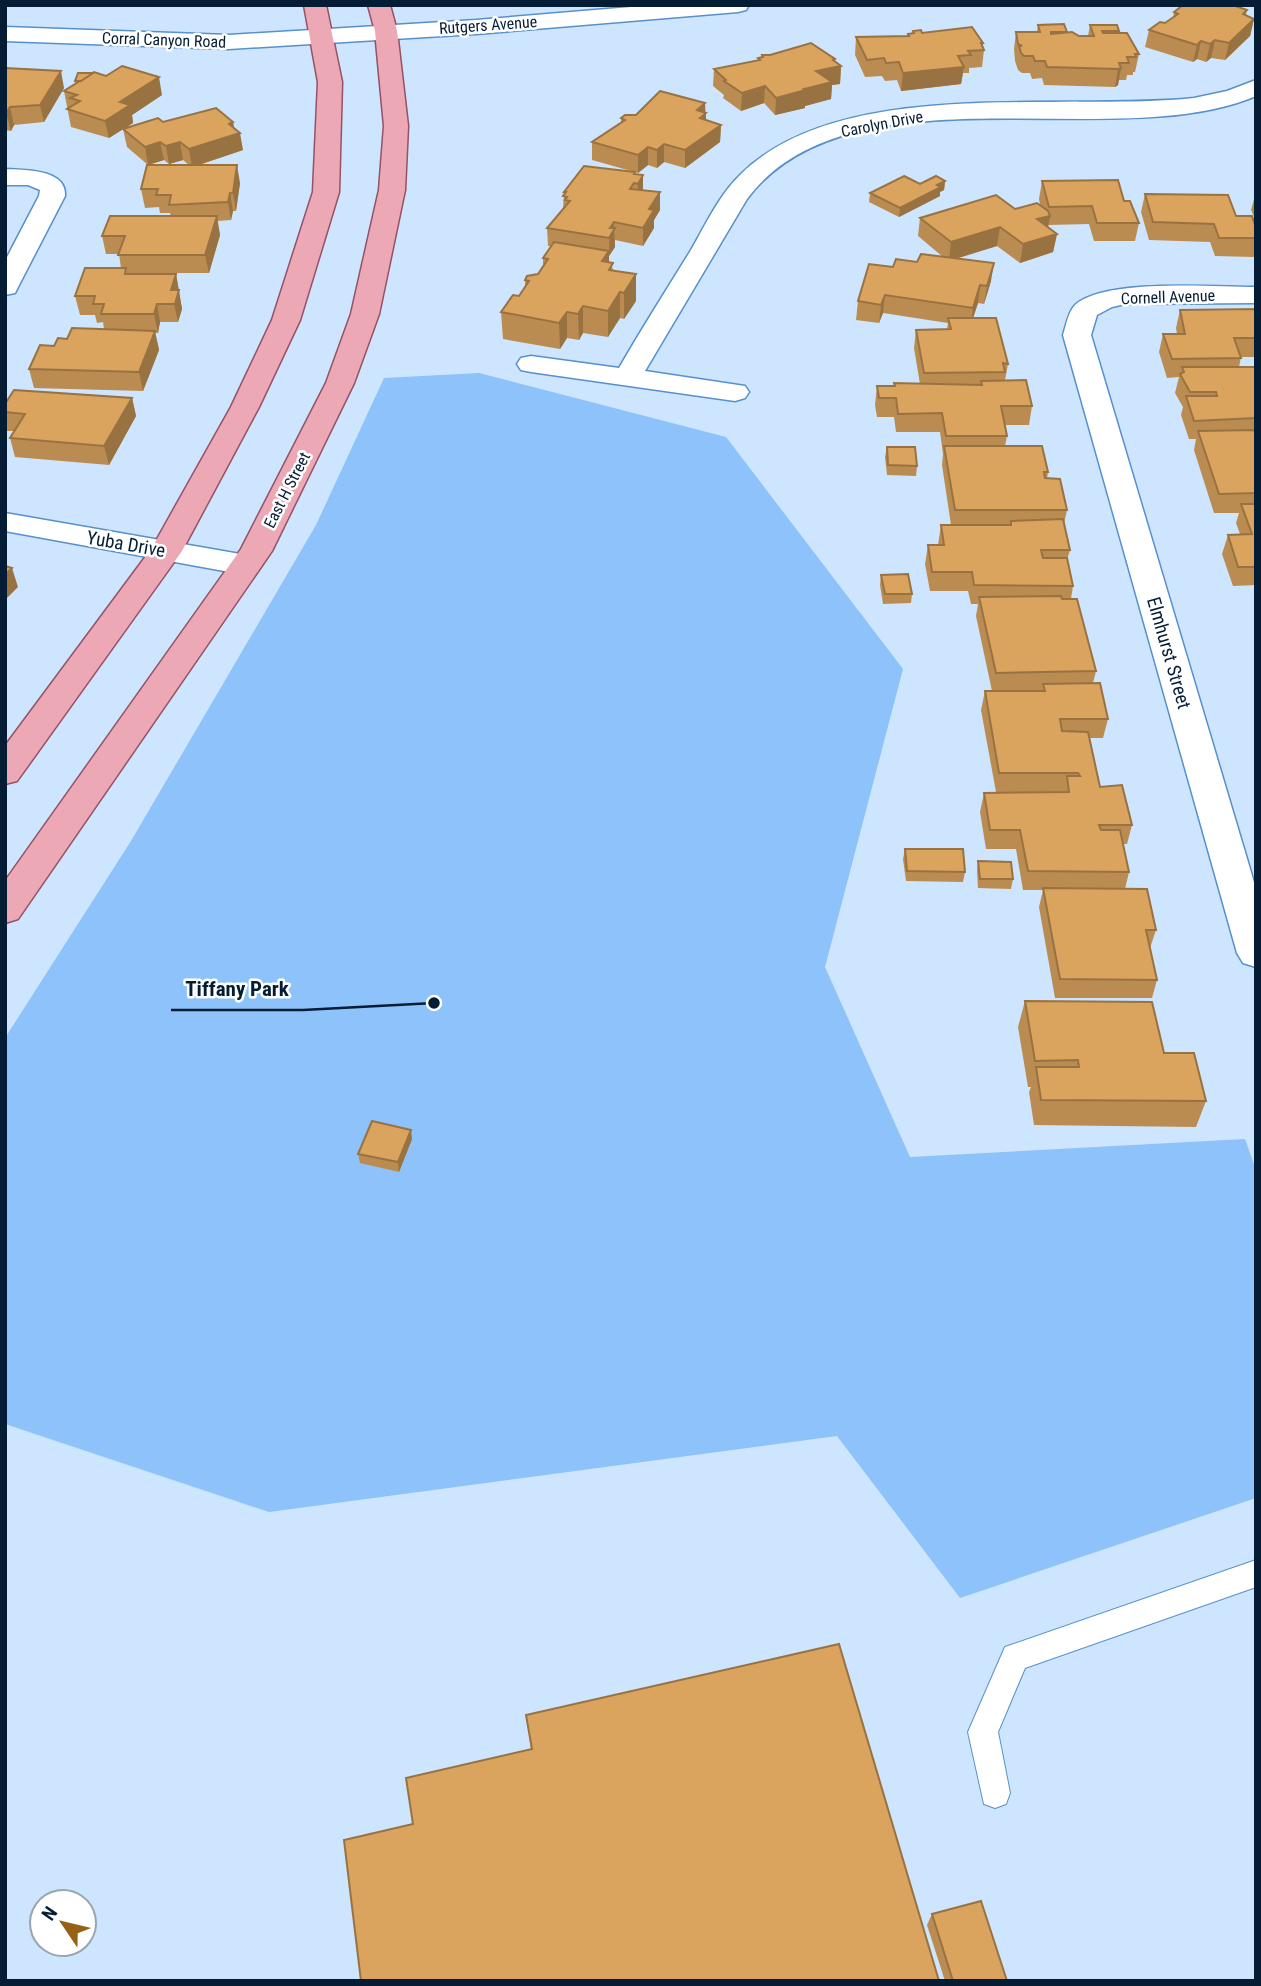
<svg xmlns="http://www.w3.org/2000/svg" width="1261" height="1986" viewBox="0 0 1261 1986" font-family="'Roboto Condensed',sans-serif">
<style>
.green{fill:#8dc2fa}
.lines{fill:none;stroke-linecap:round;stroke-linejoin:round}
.lane-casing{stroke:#5790cc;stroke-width:2}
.street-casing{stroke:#5790cc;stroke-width:3}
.secondary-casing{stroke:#5790cc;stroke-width:3}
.primary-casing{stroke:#935267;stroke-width:3}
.lane{fill:#fff;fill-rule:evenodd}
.street{fill:#fff;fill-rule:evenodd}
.secondary{fill:#fff;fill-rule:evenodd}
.primary{fill:#eca9b5;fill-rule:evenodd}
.wall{fill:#bb8c51;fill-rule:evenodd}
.shaded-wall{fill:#997242}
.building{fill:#daa35e;stroke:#997242;stroke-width:2}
.labels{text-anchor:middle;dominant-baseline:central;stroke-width:5;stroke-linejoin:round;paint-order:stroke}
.far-street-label{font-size:16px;fill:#051d34;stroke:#fff}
.street-label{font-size:19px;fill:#051d34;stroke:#fff}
.leader{fill:none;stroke:#051d34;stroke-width:2.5}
.callout-dot{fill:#051d34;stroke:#fff;stroke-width:2.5}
.callout-label{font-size:21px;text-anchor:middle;font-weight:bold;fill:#051d34;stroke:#fff;stroke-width:5;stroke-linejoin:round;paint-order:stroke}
</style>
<rect width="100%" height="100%" fill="#cde5fe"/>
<path class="green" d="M479,373l247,64 177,232 -78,298 85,190 335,-18 11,31v328l-296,100 -123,-162 -568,76 -264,-88v-386l126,-197 185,-316 68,-147z"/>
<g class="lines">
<g class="lane-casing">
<path id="lane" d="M1256,1560v27l-231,81 -27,64 12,61 -4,11 -11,4 -11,-4 -16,-72 37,-85z"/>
</g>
<g class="street-casing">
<g id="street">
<path d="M1256,80v16c-140,60 -407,-34 -509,103l-102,172 100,15 4,6 -4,6 -10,3 -204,-29 -10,-2 -4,-6 4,-6 10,-2 88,12c23,-40 48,-79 72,-118 15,-26 28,-55 50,-76 101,-99 321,-62 453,-76l33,-7z"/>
<path d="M5,169c20,1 62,0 60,27l-47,91 -3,6 -10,2v-34l34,-65 1,-6 -12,-5h-23z"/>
<path d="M1256,287v16l-131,1 -13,3 -15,8 -6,20 165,554v78l-13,-4 -6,-10 -174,-618c3,-9 5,-23 12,-30 30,-27 140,-18 181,-18z"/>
<path d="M5,513l241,42 11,3 5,7 -5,7 -11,3 -241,-44z"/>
</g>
</g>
<g class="secondary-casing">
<path id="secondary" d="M655,5h94l-3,5 -8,2 -262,22 -247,15 -224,-8v-14l224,8 247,-15z"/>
</g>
<g class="primary-casing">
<g id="primary">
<path d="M304,5h22l16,77 -3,110 -39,128 -41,87 -77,144 -165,230 -12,3v-38l147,-198 79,-141 41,-87 41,-128 5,-110z"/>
<path d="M368,5h22l7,26 11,95 -3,64 -26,124 -25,69 -82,168 -254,368 -13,4v-42l236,-332 85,-166 25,-69 28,-124 5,-64 -9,-95z"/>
</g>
</g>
<use href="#lane" class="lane"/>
<use href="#street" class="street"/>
<use href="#secondary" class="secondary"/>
<use href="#primary" class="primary"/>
</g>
<g class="wall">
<path d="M1242,5l-1,3 6,2 -1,5 8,4 -4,17 -25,24 -14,-2 -5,4 -9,-3 -4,3 -48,-15 4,-17 16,-7 8,-5 1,-6z"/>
<path d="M1038,25l41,11h9l2,-11 29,6v2l20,21 -4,18h-2v3h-6l-1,5h-7l-1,5 -3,2 -71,-2 -2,-7 -10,1 -2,-6h-8l-4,-3 -3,-9 -1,-12 2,-17h21z"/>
<path d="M913,31l70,12v3l1,4 -2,17 -13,1v5h-6l-2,11 -60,7 -4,-11 -12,1 -3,-5 -17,1 -10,-22 1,-18 51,-1 1,-2 5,-1z"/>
<path d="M762,55l73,7 6,4 -1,18 -8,1 -1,14 -26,7v2l-30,7 -11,-12 -23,8 -18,-13 1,-3 -11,-9 1,-17 44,-9v-2l3,-1z"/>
<path d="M5,68l59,20 -20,34 -30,3 -3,6 -6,-1z"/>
<path d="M78,73l84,22 -30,20 1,8 -9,6 39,-7h70l1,6 9,22 -44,15 41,18 -4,28h-3l-2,9 -14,1 3,14 -11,38h-81l48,1 6,35 -4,13h-18l-2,11h-3l4,17 -16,41 -109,-3 -5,-19 25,-23 13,-7 37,-10 -1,-7 -6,1 -2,-8h-15l-5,-19 46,-28 -2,-14h-13l-4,-18 69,-20 -1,-3h-10l-1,-6 -14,1 -4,-19 7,-24 -21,-18 -4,-18 -14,9 -38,-11 -7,-36 12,-7 -1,-3zM164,160l5,4 14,-4 6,5h-41z"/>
<path d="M705,103l1,17 15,5 -1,17 -35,26 -21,-6 -7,6 -9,-3 -10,8 -3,-1v2l8,1v15l17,2v18l-6,10v8l-11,18 -28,-6v7l-6,9v6l5,9 22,30 -12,18 -4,-1 -12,19 -25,-4 -4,7 -12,-2 -7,11 -57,-10 -2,-27 18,-16 6,-9v-7l13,-6 5,-8v-8l8,-12h-3l-1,-18 16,-19 1,-17 67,-21 -39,-11v-18l29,-20v-4z"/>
<path d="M945,181l-1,9 -4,2v4l-41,21 -30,-15 1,-9z"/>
<path d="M1042,181l82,20 15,22 -4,18h-41l-5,-17 -41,1v2l9,7 -4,18 -33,11 -23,-17 -41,12 35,23 -7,23 -6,-1 -5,15 35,46 -3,16 27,26 -3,19h-24l2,11 -2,10 43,26 -1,7 20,31 -3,14 6,26 -3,10 6,26 -2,13 25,72 -3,12 15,36 -5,19h-13l10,49 32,38 -5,19h-4l6,28 -4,17 31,41 -6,18 7,32 -5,18h-97l-16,-91 4,-17h-20l-7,-41h-30l-6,-37 4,-19 80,-1h-68l-15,-82 4,-19h7l-16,-75 2,-12h-7l-3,-13h-38l-5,-27 3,-19h10l3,-20h10l-9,-60 1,-11 -3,-22h-44l-2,-15h-17l-2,-12 2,-19h17v-3l26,1 -6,-36 2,-18 31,-1 1,-6 -65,-10 -4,10 -23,-3 2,-19 35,-34 50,-10 -25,-21 2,-18 95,-9 25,-4 -1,-6z"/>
<path d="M1256,192v29l-5,-11z"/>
<path d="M1145,194l91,22 20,12v25l-1,4 -40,-1 -5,-14 -61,-2 -8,-28z"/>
<path d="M1256,309v48h-15l-2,10h17v218l-23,1 -11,-32 6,-19 12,-1 -4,-11 3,-10h-25l-20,-63 2,-11h-7l-8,-24 2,-8 -8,-14 4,-16 -12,1 -8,-26 4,-18h14l-1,-6 4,-18z"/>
<path d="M132,398l4,18 -27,49 -94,-8 -5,-19 4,-7h-8l-1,-2v-25z"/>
<path d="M887,447l30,19 -1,10 -29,-1 -2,-18z"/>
<path d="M881,575l31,19 -1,9 -28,1 -3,-19z"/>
<path d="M1256,626v14l-2,-6z"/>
<path d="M905,849l60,23 -2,10 -57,-1 -3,-22z"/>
<path d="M978,861l35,18 -2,10 -33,-1 -1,-17z"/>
<path d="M1025,1001l139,52 42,48 -10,26 -162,-2 -5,-33 2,-5h-3l-10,-60z"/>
<path d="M412,1139l-13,33 -39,-9 -2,-9z"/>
<path d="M526,1715l413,266 -526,-157 118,-75z"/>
<path d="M932,1914l75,67h-62l-18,-56z"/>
</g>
<g class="shaded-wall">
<path d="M1254,19l-4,17 -25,24 4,-17z"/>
<path d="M1215,40l-4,18 -5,4 4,-18z"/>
<path d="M1201,41l-4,18 -4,3 4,-17z"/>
<path d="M835,59v9l6,-2 -1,18 -8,1 -1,14 -26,7v2l-30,7 1,-17 57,-38z"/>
<path d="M964,67l-3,17 -60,7 2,-18z"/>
<path d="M1121,68l-3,17 -3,2 3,-18z"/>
<path d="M61,71l3,17 -20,34 -4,-17z"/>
<path d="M159,77l3,18 -30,20 1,8 -24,15 -4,-17 15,-19z"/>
<path d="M765,86l-1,17 -23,8 1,-18z"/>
<path d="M705,103v11l1,-1v18l-9,-21z"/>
<path d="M10,107l4,18 -3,6 -5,-18z"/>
<path d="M233,122l2,12 5,-1 3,17 -51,17 -3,-18 40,-25z"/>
<path d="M721,125l-1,17 -35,26v-18z"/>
<path d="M160,142l4,18 -16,5 -3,-18z"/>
<path d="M180,142l3,18 -14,4 -3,-18z"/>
<path d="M664,144v18l-7,6v-18z"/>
<path d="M648,147v18l-10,8v-18z"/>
<path d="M237,165l3,18 -4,28 -3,-18z"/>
<path d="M643,175v18l-5,9v-18z"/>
<path d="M945,181l-1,9 -4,2v4l-41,21 1,-9z"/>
<path d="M660,192v18l-6,10v8l-11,18v-18l6,-19z"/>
<path d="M230,193l3,18 -2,9 -3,-18z"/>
<path d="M217,216l3,19 -11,38 -4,-18z"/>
<path d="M1050,216l-3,18 -10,-15z"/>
<path d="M614,222l1,25 -6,9v21l-7,-16 7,-10 1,-23z"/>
<path d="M1000,227l-3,19 -48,15 2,-19z"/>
<path d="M1057,234l-4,18 -33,11 3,-19z"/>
<path d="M994,263l-3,18 -7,23 3,-18z"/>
<path d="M176,274l6,35 -4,13 -7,-32z"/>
<path d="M636,274v27l-12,18v-26z"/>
<path d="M980,285l-2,18 -8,24 3,-19z"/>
<path d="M620,292v26l-12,19v-26z"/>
<path d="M885,295l-2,18 -4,10 2,-18z"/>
<path d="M157,304l3,18 -2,11 -4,-19z"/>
<path d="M583,306v27l-4,7 -1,-26z"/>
<path d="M567,312v26l-7,11 -1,-26z"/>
<path d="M155,331l4,19 -16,41 -4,-19z"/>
<path d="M132,398l4,18 -27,49 -5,-19z"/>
<path d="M12,568l6,19 -13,13v-25z"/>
<path d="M411,1130l1,9 -13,33 -1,-10z"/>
</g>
<g class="building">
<path d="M1183,5h58l-3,2 9,3 -4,4 11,5 -25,24 -14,-3 -5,4 -9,-3 -4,4 -48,-15 11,-8 5,1 13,-9 -4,-2z"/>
<path d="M1064,24l3,8h-16v2l21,-2 7,4h15l-4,-11h27l2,6h-17l1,2h24l12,21h-4l1,3h-9l2,6h-10l2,5 -3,1 -71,-2 -2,-6h-10l-2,-5h-9l-3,-3 -2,-7h3l-4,-2 -2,-12h24l-2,-7z"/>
<path d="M972,27l11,16h-2l3,7 -16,1 3,4 -13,1 6,11 -61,6 -4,-11 -13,1 -2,-5 -17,2 -11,-23 53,-1 -1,-2 6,-1 -1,-2 8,-1 1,3z"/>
<path d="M811,43l24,16 -2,1 8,6 -25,5 16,11 -28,7 2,1 -30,8 -11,-12 -23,7 -18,-12 2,-1 -12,-11 46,-9 -2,-2 5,-1 -1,-2h8z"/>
<path d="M122,66l37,11 -39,25 10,3 -25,16 -38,-12 13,-8 -10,-3 7,-3 -13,-4 30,-19 12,4z"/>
<path d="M5,68l56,3 -21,34 -30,2 -4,6h-1z"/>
<path d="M78,73h15l-12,8h-6z"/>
<path d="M660,91l45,12 -8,7 9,3 -6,5 21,7 -36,25 -21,-6 -7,6 -9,-3 -10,8 -46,-13 33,-22 -4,-2 4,-3h11z"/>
<path d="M216,108l17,14 -4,2 11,9 -51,16 -9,-7 -14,4 -6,-4 -15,5 -22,-18 35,-11 5,4z"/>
<path d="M147,165h90l-4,28h-3l-2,9 -59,3 2,-10h-15l2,-6h-17z"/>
<path d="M584,166l51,6 -1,2 9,1 -5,9 -4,-1 -4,6 30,3 -11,17 5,1 -11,18 -29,-6 -4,6h5l-6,10 -62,-10 23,-27 -5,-1 2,-3 -4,-1 3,-4h-2z"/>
<path d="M904,176l16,8 16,-8 9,5 -8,4 4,2 -41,21 -30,-15z"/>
<path d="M1118,180l6,21h6l9,22h-42l-5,-17 -43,1 -7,-26z"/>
<path d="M1145,194l83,1 8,21h16l4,12v10h-37l-5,-14 -61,-2z"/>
<path d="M996,195l19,14 22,-6 11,8 2,5 -13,3 20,15 -34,10 -23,-17 -49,15 -31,-24z"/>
<path d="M110,216h107l-12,39h-87l7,-19h-23z"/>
<path d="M554,242l55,9 -7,10 11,2 -4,7 27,4 -12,19 -4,-1 -12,19 -25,-5 -5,8 -11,-2 -8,11 -58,-11 12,-17 6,1 10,-15 -4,-1 2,-4 11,-2 10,-15 -5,-1z"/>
<path d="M921,254l73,9 -7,23 -7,-1 -7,23 -88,-13 -4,10 -23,-4 11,-37 24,3 3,-8 21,3z"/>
<path d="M85,268h41l-1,6h51l-5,16h8l-4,14h-18l-3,10h-53l3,-10h-11l2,-8h-20z"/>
<path d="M1256,309v29h-22l7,20 -69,1 -9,-25h22l-5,-24z"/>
<path d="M948,318h48l12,46 -5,-1 2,9 -81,1 -8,-43 35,-1z"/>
<path d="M72,328l83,3 -16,41 -110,-3 11,-24 14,1 4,-8 9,1z"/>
<path d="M1182,367h74v51l-62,3 -8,-25h31l-1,-4h-26l-10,-18 4,-2z"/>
<path d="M1026,380l6,26h-31l6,30h-61l-4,-23 -44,1 -2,-16h-17l-2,-12h18l-1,-3 88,2 -1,-4z"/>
<path d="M14,390l118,8 -28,48 -94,-8 15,-24 -20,-2v-8z"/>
<path d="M1256,430v63l-37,1 -21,-63z"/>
<path d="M944,446h98l6,26h-4l1,6 15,1 7,31h-112z"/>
<path d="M887,447h28l2,19 -29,-1z"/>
<path d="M1241,504h15v63h-18l-10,-32 24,-1z"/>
<path d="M1063,519l7,31h-29l2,8h24l6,28 -99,-1 -2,-13h-40l-4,-27h16l-3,-20h70v-4z"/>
<path d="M5,566l7,2 -7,7z"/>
<path d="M908,574l4,20h-27l-4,-19z"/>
<path d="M1061,596l1,3h15l19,72 -100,2 -17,-76z"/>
<path d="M1100,683l8,36h-48l2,12 26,1 12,55 22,-2 10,40h-33l2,5h19l9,42 -101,-1 -8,-41h-30l-6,-37 85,-1 -2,-16h13l-2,-3h-79l-14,-82h60l-2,-7z"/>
<path d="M905,849h58l2,23 -58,-1z"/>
<path d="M978,861l33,1 2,17h-33z"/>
<path d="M1043,888l104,1 9,41h-10l11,50 -97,-1z"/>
<path d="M1025,1001l127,1 12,51h30l12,48 -165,-1 -5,-33h43l-1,-7 -43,1z"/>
<path d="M372,1121l39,9 -13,32 -40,-8z"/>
<path d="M839,1644l100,337h-578l-17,-141 69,-16 -7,-46 126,-29 -6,-34z"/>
<path d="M981,1901l26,80h-54l-21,-67z"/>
</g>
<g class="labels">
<g class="far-street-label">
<text transform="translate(488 25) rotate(-4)">Rutgers Avenue</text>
<text transform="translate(164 40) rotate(2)">Corral Canyon Road</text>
<text transform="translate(882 124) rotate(-11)">Carolyn Drive</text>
<text transform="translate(1168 297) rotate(-2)">Cornell Avenue</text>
<text transform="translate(287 490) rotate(-63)">East H Street</text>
</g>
<g class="street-label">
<text transform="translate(126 544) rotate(10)">Yuba Drive</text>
<text transform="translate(1169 653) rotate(74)">Elmhurst Street</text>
</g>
</g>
<path class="leader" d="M434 1003L303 1010H171"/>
<circle class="callout-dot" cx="434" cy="1003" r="7"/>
<g class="callout-label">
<text x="237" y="996">Tiffany Park</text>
</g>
<rect width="1261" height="1986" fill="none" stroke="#051d34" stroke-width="14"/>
<g transform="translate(63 1923) rotate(305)"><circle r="33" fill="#ffffff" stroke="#9ba5ae" stroke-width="2"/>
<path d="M0-5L12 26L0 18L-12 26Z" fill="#956115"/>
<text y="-10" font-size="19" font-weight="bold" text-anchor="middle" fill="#051d34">N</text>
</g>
</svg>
